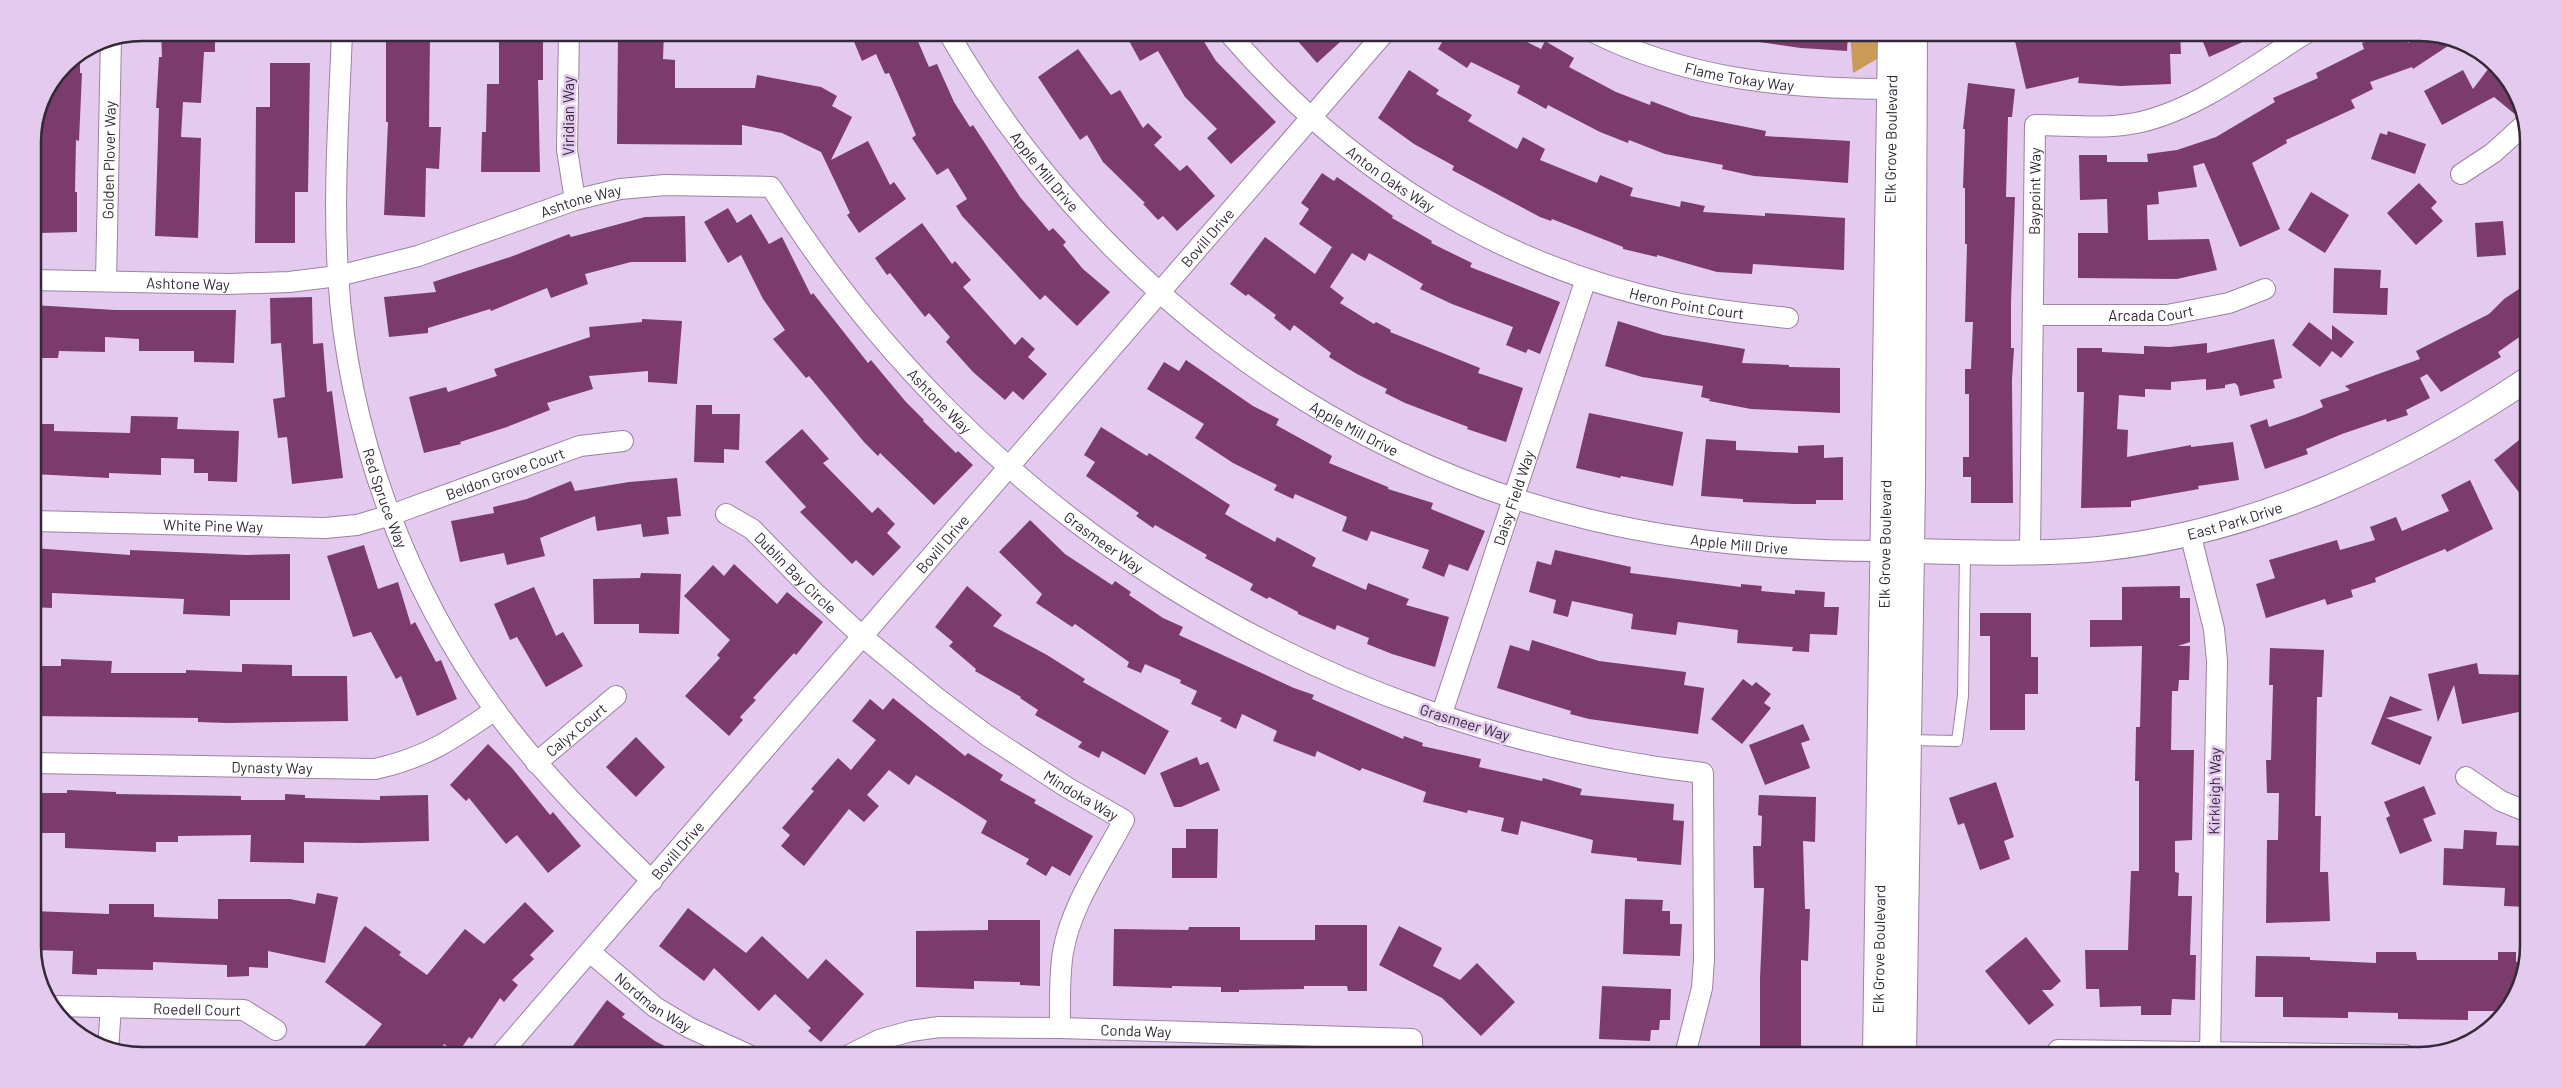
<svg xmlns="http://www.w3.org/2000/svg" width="2561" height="1088" viewBox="0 0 2561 1088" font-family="Barlow,sans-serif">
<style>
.green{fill:#c99b56}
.building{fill:#7b3c6d}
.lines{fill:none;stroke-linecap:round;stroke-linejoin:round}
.service-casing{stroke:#9b82a5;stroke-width:12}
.minor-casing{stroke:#9b82a5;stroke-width:22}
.tertiary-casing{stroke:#9b82a5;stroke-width:26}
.secondary-casing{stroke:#9b82a5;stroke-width:30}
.service{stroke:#fff;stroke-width:10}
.minor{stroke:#fff;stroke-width:20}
.tertiary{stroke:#fff;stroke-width:24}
.secondary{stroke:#fff;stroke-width:28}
.labels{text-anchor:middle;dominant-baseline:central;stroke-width:5;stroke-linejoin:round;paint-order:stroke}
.street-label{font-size:15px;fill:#332937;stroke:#e5caf0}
.rim{fill:none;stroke:#332937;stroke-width:2.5}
</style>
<rect width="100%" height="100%" fill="#e5caf0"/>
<path class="green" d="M1850,33h27v26l-24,14z"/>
<g class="building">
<path d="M161,32h54v20h-11l-3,51 -18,-1 -2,35 20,1 -3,100 -43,-2 4,-128h-3l3,-51h3z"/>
<path d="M499,32h44v48h-5l2,92h-59l1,-40h4l1,-48h12z"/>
<path d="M618,32h46l-1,27 12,1v28h80l2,-13 64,12 16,9 -5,10 20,11 -21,43 37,-19 22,44 4,-3 12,17 -47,34 -12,-18 3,-2 -29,-61 -39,-19 -40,-8v20l-125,-1z"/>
<path d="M850,32h64l15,35 8,-3 17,38 16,25 3,-2 47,72 29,34 4,-3 13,14 -3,3 20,24 27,23 -33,34 -32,-31 -5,5 -78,-84 -6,-10 11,-7 -19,-31 -11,7 -25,-37 4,-3 -27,-62 -4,1 -9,-20 -14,7z"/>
<path d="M1139,32h59l18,29 60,61 -45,42 -24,-26 10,-9 -32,-32 -27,-46 -18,10 -12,-22z"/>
<path d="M1290,32h61l-34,31z"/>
<path d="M1448,32h59l34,17 4,-8 29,17 -5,9 47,25 34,13 1,-4 40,15 75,15 -1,5 85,5 -2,42 -94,-7 -32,-7 1,-4 -58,-11 -36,-14 -1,3 -28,-11 -52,-27 -2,4 -29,-16 3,-7 -49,-24 -4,6 -29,-19z"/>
<path d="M1760,32h88l-1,19 -46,-3 -42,-6z"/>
<path d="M2055,32l85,7 -1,-4 41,-1 1,20h-11l1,30 -51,2 -42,-3 1,-6 -53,12 -11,-48z"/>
<path d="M2199,32h66l-56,25z"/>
<path d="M2390,32h14l4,11 14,-10 35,7 -44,29 -1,-2 -42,15 3,7 -22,11 4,8 -69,32 1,3 -35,20 28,66 -40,18 -36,-84 -11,3 4,21 -39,5 1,12 -12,1 1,35 61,-1 8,31 -40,9 -99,-1v-45h30l-1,-34 -27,1 -1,-45h28v7h41l-1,-8 30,-4 39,-13 59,-35 -2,-4 45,-20 -2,-5 48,-24 -2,-6z"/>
<path d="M430,36l-1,91h12l-2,42 -13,-1 -1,49 -41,-2 4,-93h-2v-85z"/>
<path d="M1078,49l33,46 9,-5 23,38 5,-5 14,14 -8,8 26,26 7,-6 28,31 -38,35 -14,-15 -5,4 -15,-16 2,-1 -42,-41 -16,-27 -7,5 -42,-63z"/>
<path d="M80,54v19h2l-3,68 -3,-1 -1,52h2v40l-37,1 -1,-68h-5l1,-42 6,-23 24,-36z"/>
<path d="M270,63h40l-2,129h-13v51h-40l1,-136h14z"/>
<path d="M2492,64l14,11 14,39 -3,2 -23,-19 -52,28 -18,-34 39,-21 10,19z"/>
<path d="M1409,70l30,20 -3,4 36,21 -4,6 49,28 6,-12 22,12 -5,11 57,23 3,-8 33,13 -3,8 50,11 1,-6 24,5 -2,6 62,4v-3l80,5 -1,52 -91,-6 -1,10 -35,-2 -60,-17v2l-34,-8v-2l-71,-28 -1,2 -11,-4 -88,-47 2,-4 -40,-22 -36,-26z"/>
<path d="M1968,83l47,6 -3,28h-4l-2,80h9l-4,105v46h3l-2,32 1,123h-42v-26h-8v-20h6v-63h-4v-25h6l2,-47h-8l2,-78h-2v-56h-2l2,-59h-2z"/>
<path d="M2388,131l38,13 -11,30 -44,-15 9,-26 7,2z"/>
<path d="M1322,173l12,8 3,-4 56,39 -1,2 40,23 -1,2 41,20 -2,4 90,35 -20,52 -12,-5 -2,4 -20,-8 7,-18 -61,-23 -32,-15 3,-5 -54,-31 -4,8 -13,-8 -22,34 14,11 -4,5 34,21 2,-2 15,8 -1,2 90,36 -2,5 45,15 -17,54 -39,-13 1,-2 -63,-24 -20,-10 2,-4 -30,-15 -28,-17 2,-4 -37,-28 -4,6 -16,-13 2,-3 -28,-21 -2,2 -16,-12 35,-47 50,37 17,-27 -33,-23 10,-15 -8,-6z"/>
<path d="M2419,183l18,19 -6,6 12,13 -27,24 -29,-32z"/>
<path d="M2311,192l38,23 -24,38 -37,-23z"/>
<path d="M728,208l9,15 14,-9 18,30 13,-7 29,58 2,-2 55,70 3,-3 35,42 18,18 -1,1 33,32 2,-2 15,14 -39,40 -54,-52 -2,3 -14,-14 -55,-66 -3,2 -33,-39 12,-9 -22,-31 -22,-44 -13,8 -24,-41z"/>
<path d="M685,216l1,46h-55l-46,12 3,10 -37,14 -4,-10 -56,23 -1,-2 -62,19v5l-39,4 -5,-40 52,-5 -3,-10 80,-26 56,-22 2,3 74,-20z"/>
<path d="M2503,221l3,34 -29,2 -2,-34z"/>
<path d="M922,223l30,41 3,-3 16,19 -8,7 52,58 7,-8 13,12 -7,8 19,17 -24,26 -10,-9 -8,9 -32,-28 -27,-30 4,-5 -21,-24 -4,4 -35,-44 -3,2 -12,-17z"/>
<path d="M2334,268l47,2 -1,18h8l-1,27 -54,-2z"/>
<path d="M2528,283v48l-30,21 3,5 -60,35 -14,-18 -7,4 10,20 -24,12 2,5 -21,7 -1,-3 -44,15 -36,15 2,5 -43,15 -15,-44 17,-6 2,8 35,-12 19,-8 -3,-7 30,-10 -5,-4 75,-27 -4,-8 73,-37 15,-15z"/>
<path d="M312,297l1,47 10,-1 4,49 5,-1 11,87 -51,6 -5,-47 -9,1 -5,-39 12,-2 -4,-54 -10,1 -1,-46z"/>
<path d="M33,305l82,5h121l-2,53 -40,-1v-11h-55v-12l-34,-2v15l-46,-1 -1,7h-25z"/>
<path d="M642,319l40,2 -5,63 -29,-2v-11l-59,5 4,13 -46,14 3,7 -43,17 -47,15 1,2 -37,9 -15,-56 37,-10 2,5 49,-16 -3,-7 96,-32 -1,-10 53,-5z"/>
<path d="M1618,321l45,14 82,14 -3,14 47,2v2l51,1v45l-89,-4 -42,-8 1,-2 -9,-2 2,-11 -61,-9 -37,-11z"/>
<path d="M2309,322l23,18v-15l22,17 -13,16 -9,-7 -12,16 -28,-22z"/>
<path d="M2274,339l8,39 -9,2 2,8 -35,8 -2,-10 -3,-3 -10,2v3l-19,2v-11l-35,3v8l-26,-1v8l-26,-2 -2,34 11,1 -1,27 64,-12v2l42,-5 6,38 -41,6 1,3 -68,12v6l-50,1 3,-116h-7v-44h25v4l42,2v-8l26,1 37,-4v10z"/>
<path d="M1186,360l67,46 26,13 -3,6 56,31 -3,7 59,24v2l45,14 -2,6 54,22 -17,40 -19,-7 -5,13 -22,-9 7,-18 -58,-19 -4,10 -25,-10 5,-14 -52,-23 -2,5 -19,-9 3,-5 -44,-22 -38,-25 9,-14 -57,-35 17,-27 15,9z"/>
<path d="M696,405h16v9h28l-1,36 -15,-1v14l-30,-1z"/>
<path d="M1589,413l94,19 -10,54 -52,-10 -1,2 -44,-10z"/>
<path d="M131,416l47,1 -1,12 62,2 -2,51 -29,-1v-8h-14v-14l-33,-1v17l-52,-2v5l-76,-4v-50h21v7l76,2z"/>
<path d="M1101,427l46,29 2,-3 81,52 -5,9 17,10 33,18 2,-5 39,21 -4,8 54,24 2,-7 41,16 -3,6 43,12 -14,50 -43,-13 -25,-10 2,-6 -32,-13 -2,5 -37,-16v-2l-29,-15 -2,2 -17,-9 3,-6 -48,-26 2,-3 -52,-30 -2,3 -17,-12 3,-3 -53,-37 9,-14 -11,-7z"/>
<path d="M802,429l27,30 -6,4 49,50 6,-6 17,17 -8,9 14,14 -28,29 -17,-16 -4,4 -52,-52 6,-5 -41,-45z"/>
<path d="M2528,433v71l-34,-44z"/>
<path d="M1706,439l30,2v9l62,3v-7l26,-1v13l19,-1v43h-27v4h-22l-51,-2v-3l-42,-3z"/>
<path d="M677,478l4,38 -14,1 2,17 -26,3 -2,-13 -44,7 -2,-15 -55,22 5,18 -38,9 -3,-12 -44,9 -9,-41 43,-8 -1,-6 34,-8 44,-18 4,10 54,-9z"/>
<path d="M2470,480l23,49 -46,23 -2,-3 -70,29 1,4 -25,8 2,7 -26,8 -2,-6 -59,19 -10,-34 19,-6 -6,-18 68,-20 3,10 35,-10 -5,-13 26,-10 6,14 47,-20 -8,-16z"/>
<path d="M1030,520l35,34 47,31 3,-4 16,11 -2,3 34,23 20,9 -4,8 115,53 20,7 -2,4 91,40 1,-3 19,7 -1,3 59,13 -2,8 63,14 1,-3 39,11 -2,6 94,9 -1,16 11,1 -3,44 -44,-4v-3l-46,-5 2,-13 -72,-19 -3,14 -17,-4 3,-13 -36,-8 -1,3 -44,-11 3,-10 -64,-24 -2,3 -43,-20 -2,6 -42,-16 4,-10 -35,-17 -6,15 -16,-8 2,-3 -31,-14 6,-13 -17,-8 1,-3 -36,-16 -4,9 -14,-6 2,-5 -54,-38 -3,3 -36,-24 6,-9 -43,-42z"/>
<path d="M364,545l14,44 20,-7 13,43 4,-3 21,40 5,-2 16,39 -40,17 -16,-40 -5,3 -25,-47 -18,5 -26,-81z"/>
<path d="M33,548l97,7v-5l116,5 44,-1v46h-60v16l-47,-2 1,-15 -132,-6v15l-19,-1z"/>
<path d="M1555,550l76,17 -1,6 111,14v-3l21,2 -1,5 34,3v-4l30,2 -1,15h15l-2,28 -27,-1 -1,18 -17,-1 1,-4 -56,-4 1,-13 -60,-8 -2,13 -45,-6 2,-15 -61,-13 -4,16 -15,-4 3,-13 -27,-8 8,-31 14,4z"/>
<path d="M734,564l43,40 10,-12 36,30 -27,33 -2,-2 -41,45 3,2 -16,17 3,3 -14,16 -44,-40 35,-38 -3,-3 13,-15 -46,-44 29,-31 11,11z"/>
<path d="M641,573l40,1 -2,60 -40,-1v-9h-45l-1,-45 47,-1z"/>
<path d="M967,586l35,29 -9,11 54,29 38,24 -2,3 86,49 -24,44 -43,-24 -3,7 -21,-11 4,-5 -47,-27 3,-5 -18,-12 1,-1 -46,-26 1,-2 -27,-23 4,-4 -18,-15z"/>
<path d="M2180,586v12h10v44l-12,4h12l-1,34h-10l-1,11h-6l-1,59h23l-2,90 -17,1v31l4,1 -1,23h14l-2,59h6l-1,45 -23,-1 -1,16h-30v-9l-41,1 -1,-18h-13l-1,-39h43l3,-79h8v-90h-4l1,-54h4l2,-81 -52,1v-27h32v-33z"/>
<path d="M534,587l22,49 7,-4 20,34 -37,21 -29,-50 -7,3 -16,-36z"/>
<path d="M1980,613h51v44h7v37h-13v36h-35v-94h-10z"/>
<path d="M1532,640l67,21 87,11 -2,13 20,3 -6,46 -109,-15 -19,-5 1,-3 -74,-23 13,-43 19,6z"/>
<path d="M2270,648l54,2 -2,47h-5l-2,119h6l-1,56h8l2,49 -64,2 1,-83h11l1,-47h-12l-1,-33h5l2,-75h-4z"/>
<path d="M61,659l51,2 -1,12h75v-3l56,2v-8l50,1v11h55l1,45 -120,2 -30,-1v-4l-165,-2v-50h28z"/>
<path d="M2477,663l2,11 49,1v35l-66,14 -8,-39 -16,37 -10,-48z"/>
<path d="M1743,679l9,7 4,-4 15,12 -7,9 7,5 -29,36 -31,-25z"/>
<path d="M2390,696l33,14 -37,8 46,19 -12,28 -49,-21z"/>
<path d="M893,698l72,58 3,-3 35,22 -3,5 36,20 -2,3 59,33 -23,40 -18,-10 -6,10 -20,-12 3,-5 -48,-26 6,-12 -71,-46 -7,10 -20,-15 -22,25 12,11 -15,16 -15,-13 -45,57 -23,-20 9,-11 -8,-7 32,-37 -3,-2 27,-31 13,12 25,-30 -24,-19 18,-22 13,11z"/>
<path d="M1803,724l7,16 -9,3 9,25 -45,17 -16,-40z"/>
<path d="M636,737l29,30 -29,30 -30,-30z"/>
<path d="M488,744l24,24 38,47 3,-3 28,34 -33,27 -31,-38 -11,9 -37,-46 -3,3 -16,-16z"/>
<path d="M1197,757l3,8 8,-3 12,28 -39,17h-7l-14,-34z"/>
<path d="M1996,782l18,55 -10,4 6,18 -30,11 -16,-47 -6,2 -9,-27z"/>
<path d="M2424,786l12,28 -13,5 9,22 -32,13 -14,-36 4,-2 -6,-14z"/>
<path d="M67,790l49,2v2l125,2v4h44v-6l20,1v3l75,2v-4l48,-1 1,46 -68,2 -57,-1v21l-54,-1 1,-27 -73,1v6h-22v10l-91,-4v-15h-32v-40h34z"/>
<path d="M1759,795l57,2 -1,45 -12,-1 2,68h5l-2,52 -7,-1v96h-41v-78l4,-90h-10l-1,-42h8l1,-30 -4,-1z"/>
<path d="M1186,829h32l-1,49h-45v-30h14z"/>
<path d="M2464,830l33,2 -1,13 32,1v61l-24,-1 1,-18 -62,-3 1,-37 19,1z"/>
<path d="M317,893l21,4 -13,66 -57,-12v17l-19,-1v9l-22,1v-12l-74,-3v8l-56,-1v6l-25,-1 1,-23 -40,-1v-39l76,3v-10h45v13l64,2v-20h72l25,5z"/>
<path d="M1625,899l38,1 -1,11h8v13h12l-2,32 -57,-2z"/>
<path d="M525,902l29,29 -24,24 4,4 -22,21 6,5 -14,17 -4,-4 -28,41 -3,-2 -11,16 -14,-9 -8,12h-79l25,-32 -57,-42 40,-56 36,26 -2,3 28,20 38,-46 19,15z"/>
<path d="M688,908l58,45 16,-17 46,43 18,-20 38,35 -43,48 -13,-11 3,-3 -36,-34 -16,17 -45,-43 -10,13 -45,-35z"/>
<path d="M988,920h52v66l-20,-1v-3l-46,-1v8l-58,-2v-56l72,-1z"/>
<path d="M1315,925h52v66h-19l-1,-5h-43v3l-65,1v2h-18v-5l-49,-1v2l-59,-2 1,-57 74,1 1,-3h51v13h75z"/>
<path d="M1399,926l43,22 -9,18 27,14 17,-17 38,39 -34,34 -39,-38 -63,-33z"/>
<path d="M2026,937l35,44 -10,9h-9l12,15 -25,20 -44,-54z"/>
<path d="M2376,952h40l1,8h81v-8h18v10h9l-5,26 -19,23h-33v9l-70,-1v-6l-50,-1v6l-65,-1v-20h-28l1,-41 54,1v3l66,3z"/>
<path d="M1602,986l69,3 -1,31h-10l-1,10h-8l-1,11 -51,-2z"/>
<path d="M607,1000l18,14 -3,3 33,24 29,15h-101l-11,-9z"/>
</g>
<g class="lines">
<g class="service-casing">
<path id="service" d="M1907,740l50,1 6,-45 2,-144"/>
</g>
<g class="minor-casing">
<g id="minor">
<path id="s1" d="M342,32c-3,81 -9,162 -4,242 9,154 66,311 157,436 46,63 101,117 157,171"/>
<path d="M569,32l-2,118 8,50"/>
<path id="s2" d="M948,32c138,240 372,424 643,488 101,24 204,32 307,31"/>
<path id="s3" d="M1228,32c118,138 270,234 448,271 37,7 74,11 112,15"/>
<path id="s4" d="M1593,32c93,47 196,57 298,57"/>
<path d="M2461,174l32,-21 31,-28"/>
<path id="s5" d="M33,280l195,4 61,-2 49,-6 80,-20 157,-56 45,-11 45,-4 106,2c206,329 546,542 932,586l1,187 -2,28 -17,67"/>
<path id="s6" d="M106,281l5,-242"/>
<path id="s7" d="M2033,315h134l62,-12 36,-14"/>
<path id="s8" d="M726,514l26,15 59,60 52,48 74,61 51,38 80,52 56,32c-22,42 -53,85 -61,132 -4,25 -3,51 -3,76"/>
<path id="s9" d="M33,521l292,7 32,-3 34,-10 189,-69 43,-5"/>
<path d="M2190,533l24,96 3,32 -7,392"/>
<path id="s10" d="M2030,552l5,-427c34,0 72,5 106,-3 59,-14 115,-58 167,-90"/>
<path id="s11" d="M1441,716l145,-437"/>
<path id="s12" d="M33,763l342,6c51,-11 78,-30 120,-59"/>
<path id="s13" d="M536,763l80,-67"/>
<path d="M2466,777l35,24 27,11"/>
<path id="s14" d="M590,952l65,55 35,21 59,27"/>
<path id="s15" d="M53,1006l191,4 32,20"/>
<path d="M108,1049l3,-42"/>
<path id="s16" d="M500,1055l885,-1023"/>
<path id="s17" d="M849,1055l30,-15 32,-9 28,-4 121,1 352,11v16"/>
<path d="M2058,1055v-5l347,5"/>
</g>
</g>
<g class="tertiary-casing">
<g id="tertiary">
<path id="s18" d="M1910,551c63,1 126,4 189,-2 154,-16 302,-85 429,-170"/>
</g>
</g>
<g class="secondary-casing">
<g id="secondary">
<path id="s19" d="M1877,1055l15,-1023"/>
<path d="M1902,1055l9,-570 2,-453"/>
</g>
</g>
<use href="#service" class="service"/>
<use href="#minor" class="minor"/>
<use href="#tertiary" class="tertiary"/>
<use href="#secondary" class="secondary"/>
</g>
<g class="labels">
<g class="street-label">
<text stroke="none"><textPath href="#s4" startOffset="154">Flame Tokay Way</textPath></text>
<text transform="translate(568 116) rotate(-90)">Viridian Way</text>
<text stroke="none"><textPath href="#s19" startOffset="916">Elk Grove Boulevard</textPath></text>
<text stroke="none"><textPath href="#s6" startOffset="121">Golden Plover Way</textPath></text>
<text stroke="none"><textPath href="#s2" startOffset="170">Apple Mill Drive</textPath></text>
<text stroke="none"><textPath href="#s3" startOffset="220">Anton Oaks Way</textPath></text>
<text stroke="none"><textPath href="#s10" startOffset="361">Baypoint Way</textPath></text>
<text stroke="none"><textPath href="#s5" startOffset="560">Ashtone Way</textPath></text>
<text stroke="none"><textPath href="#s16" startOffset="1081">Bovill Drive</textPath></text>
<text stroke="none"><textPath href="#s5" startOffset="155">Ashtone Way</textPath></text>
<text stroke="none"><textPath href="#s3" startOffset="544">Heron Point Court</textPath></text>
<text stroke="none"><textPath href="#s7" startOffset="118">Arcada Court</textPath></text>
<text stroke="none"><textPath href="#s5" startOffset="1025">Ashtone Way</textPath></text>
<text stroke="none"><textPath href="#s2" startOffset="575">Apple Mill Drive</textPath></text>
<text stroke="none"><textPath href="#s9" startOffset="481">Beldon Grove Court</textPath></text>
<text stroke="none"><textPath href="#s11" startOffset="230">Daisy Field Way</textPath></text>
<text stroke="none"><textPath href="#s1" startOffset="472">Red Spruce Way</textPath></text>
<text stroke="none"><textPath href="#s18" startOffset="328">East Park Drive</textPath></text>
<text stroke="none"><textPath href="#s9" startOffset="180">White Pine Way</textPath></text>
<text stroke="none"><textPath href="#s5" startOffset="1242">Grasmeer Way</textPath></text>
<text stroke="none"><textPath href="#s2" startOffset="980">Apple Mill Drive</textPath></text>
<text stroke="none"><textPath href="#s16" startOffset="676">Bovill Drive</textPath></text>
<text stroke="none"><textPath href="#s19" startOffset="511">Elk Grove Boulevard</textPath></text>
<text stroke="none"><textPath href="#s8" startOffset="92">Dublin Bay Circle</textPath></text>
<text transform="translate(1465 722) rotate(17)">Grasmeer Way</text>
<text stroke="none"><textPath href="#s13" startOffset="52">Calyx Court</textPath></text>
<text stroke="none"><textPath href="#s12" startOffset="239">Dynasty Way</textPath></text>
<text transform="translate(2214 791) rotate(-89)">Kirkleigh Way</text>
<text stroke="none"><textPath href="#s8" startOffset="455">Mindoka Way</textPath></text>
<text stroke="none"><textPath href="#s16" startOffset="271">Bovill Drive</textPath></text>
<text stroke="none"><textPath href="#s19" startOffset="106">Elk Grove Boulevard</textPath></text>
<text stroke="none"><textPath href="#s14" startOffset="81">Nordman Way</textPath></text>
<text stroke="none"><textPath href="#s15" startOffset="144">Roedell Court</textPath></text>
<text stroke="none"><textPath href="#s17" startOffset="292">Conda Way</textPath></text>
</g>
</g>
<path d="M0 0H2561V1088H0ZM142 41H2419A101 101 0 0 1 2520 142V946A101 101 0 0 1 2419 1047H142A101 101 0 0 1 41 946V142A101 101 0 0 1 142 41Z" fill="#e5caf0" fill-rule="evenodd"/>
<path class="rim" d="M142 41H2419A101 101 0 0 1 2520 142V946A101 101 0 0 1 2419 1047H142A101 101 0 0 1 41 946V142A101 101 0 0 1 142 41Z"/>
</svg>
